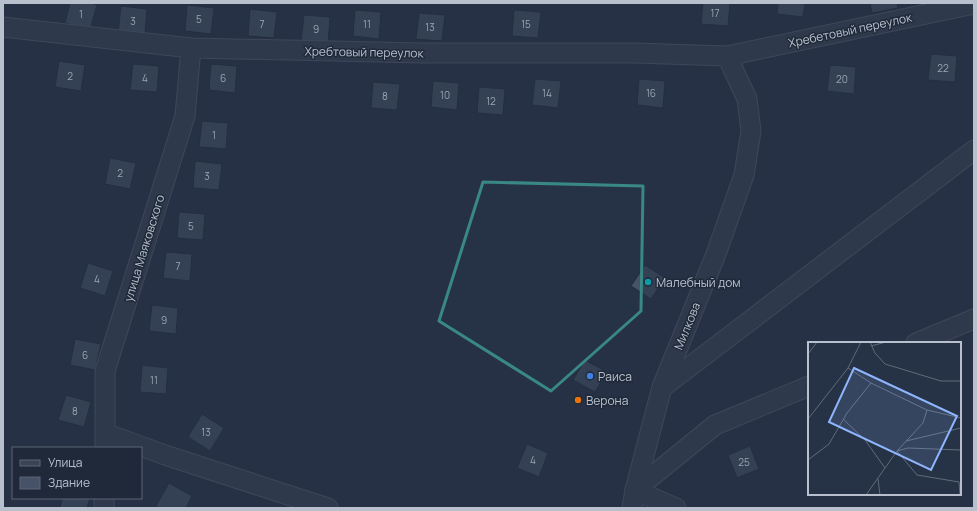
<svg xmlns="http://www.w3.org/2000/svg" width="977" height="511" viewBox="0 0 977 511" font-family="Manrope,sans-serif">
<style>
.building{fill:#455267;stroke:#212b3b}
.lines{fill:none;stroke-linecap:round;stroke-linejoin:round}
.minor-casing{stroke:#596271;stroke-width:21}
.minor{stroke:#3b4454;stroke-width:19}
.marked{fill:none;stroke:#398886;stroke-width:3;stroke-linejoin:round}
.culture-dot{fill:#0f9aa8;stroke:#1f2939;stroke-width:1.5}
.shop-dot{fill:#3f7fe0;stroke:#1f2939;stroke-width:1.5}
.food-dot{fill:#e8710a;stroke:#1f2939;stroke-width:1.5}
.labels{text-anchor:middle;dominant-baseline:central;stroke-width:3;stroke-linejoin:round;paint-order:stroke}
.number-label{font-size:10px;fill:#9ba4b4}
.street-label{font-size:12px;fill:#b8c0cd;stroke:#1f2939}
.poi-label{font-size:12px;fill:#b8c0cd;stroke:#1f2939;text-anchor:start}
.inset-road{fill:none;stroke:#606b7b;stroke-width:1}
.view{fill:#8eb5fd;fill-opacity:0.15;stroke:#8eb5fd;stroke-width:2}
.inset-edge{fill:none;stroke:#b8c0cd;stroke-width:2}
</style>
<rect width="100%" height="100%" fill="#263245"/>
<g class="building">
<path d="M70,3h21l6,2 -7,25 -25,-7z"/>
<path d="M703,3h27l-2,23 -27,-2z"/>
<path d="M778,3h27l-2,14 -26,-3z"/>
<path d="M870,3h27l1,5 -26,5z"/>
<path d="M187,5l27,3 -3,26 -26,-3z"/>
<path d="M121,6l26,3 -2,26 -27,-2z"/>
<path d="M250,9l27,3 -3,26 -26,-2z"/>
<path d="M355,10l26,2 -2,27 -26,-3z"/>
<path d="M514,10l27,2 -3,26 -26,-2z"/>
<path d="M419,13l26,2 -3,26 -26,-2z"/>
<path d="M304,15l26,2 -2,26 -27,-2z"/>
<path d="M931,54l26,2 -2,26 -27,-2z"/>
<path d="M59,61l26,4 -4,26 -26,-4z"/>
<path d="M133,64l26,2 -2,26 -27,-2z"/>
<path d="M211,64l26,2 -2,27 -26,-3z"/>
<path d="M830,65l26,2 -2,27 -27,-3z"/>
<path d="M535,79l26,2 -3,27 -26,-3z"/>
<path d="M639,79l26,2 -2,27 -26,-3z"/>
<path d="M433,81l26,2 -2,27 -26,-3z"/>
<path d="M373,82l27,2 -3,26 -26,-2z"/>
<path d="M479,87l26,2 -2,26 -26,-2z"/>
<path d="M202,121l26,2 -2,26 -27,-2z"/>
<path d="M110,158l26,5 -6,26 -25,-5z"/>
<path d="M195,161l27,3 -3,26 -26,-2z"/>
<path d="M179,212l26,2 -2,26 -26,-2z"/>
<path d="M166,252l26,2 -2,27 -27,-3z"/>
<path d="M88,263l25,8 -8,25 -25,-8z"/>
<path d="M645,265l20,13 -14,21 -20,-13z"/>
<path d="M152,305l26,3 -2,26 -27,-3z"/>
<path d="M75,339l26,5 -6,26 -25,-5z"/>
<path d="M585,360l22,12 -12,20 -22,-12z"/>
<path d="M142,365l26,3 -2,26 -26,-2z"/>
<path d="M66,395l25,7 -7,25 -26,-7z"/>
<path d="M202,414l22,14 -14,23 -22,-14z"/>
<path d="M527,444l21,9 -9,24 -22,-9z"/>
<path d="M750,446l9,23 -22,9 -9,-23z"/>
<path d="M169,483l23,13 -6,12h-27l-3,-2z"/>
<path d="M62,498h28l-3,10h-27z"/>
</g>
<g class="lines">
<g class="minor-casing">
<g id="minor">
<path d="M3,27l188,21 231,5h213l92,3 247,-52"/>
<path d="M916,343l58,-24"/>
<path d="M663,387l311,-237"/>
<path d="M105,433l60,22 163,53"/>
<path d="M105,448v-77l80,-255 6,-68"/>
<path d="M104,508v-10"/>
<path d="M632,508l3,-18 27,-103 54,-133 28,-79 7,-44 -4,-32 -20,-43"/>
<path d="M676,508l-41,-18 80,-65 94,-39"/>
</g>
</g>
<use href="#minor" class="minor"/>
</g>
<path d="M0 0H977V511H0ZM483,182l160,4 -2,125 -90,80 -112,-70z" fill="#263245" fill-opacity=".55" fill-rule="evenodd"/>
<path class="marked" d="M483,182l160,4 -2,125 -90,80 -112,-70z"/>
<circle class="culture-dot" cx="648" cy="282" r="4"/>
<circle class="shop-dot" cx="590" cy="376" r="4"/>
<circle class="food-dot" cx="578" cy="400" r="4"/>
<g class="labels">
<g class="number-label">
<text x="715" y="13">17</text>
<text x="81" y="14">1</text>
<text x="199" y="19">5</text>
<text x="133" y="21">3</text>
<text x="262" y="24">7</text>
<text x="367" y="24">11</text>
<text x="526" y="24">15</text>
<text x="430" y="27">13</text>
<text x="316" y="29">9</text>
<text x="943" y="68">22</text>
<text x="70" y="76">2</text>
<text x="145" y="78">4</text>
<text x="223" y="78">6</text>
<text x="842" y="79">20</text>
<text x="547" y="93">14</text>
<text x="651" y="93">16</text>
<text x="445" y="95">10</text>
<text x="385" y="96">8</text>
<text x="491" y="101">12</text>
<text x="214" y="135">1</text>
<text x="120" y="173">2</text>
<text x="207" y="176">3</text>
<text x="191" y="226">5</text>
<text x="178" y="266">7</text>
<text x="97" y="279">4</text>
<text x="164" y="320">9</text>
<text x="85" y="355">6</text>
<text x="154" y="380">11</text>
<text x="75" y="411">8</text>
<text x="206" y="432">13</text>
<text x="533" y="460">4</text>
<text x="744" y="462">25</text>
</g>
<g class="street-label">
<text transform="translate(850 30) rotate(-12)">Хребетовый переулок</text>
<text transform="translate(364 52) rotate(1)">Хребтовый переулок</text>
<text transform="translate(144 248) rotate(-73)">улица Маяковского</text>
<text transform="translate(687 326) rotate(-68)">Милкова</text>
</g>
<g class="poi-label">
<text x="656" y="282">Малебный дом</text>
<text x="598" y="376">Раиса</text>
<text x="586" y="400">Верона</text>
</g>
</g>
<g transform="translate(808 342)">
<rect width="153" height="153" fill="#263245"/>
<path class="inset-road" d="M62,0l5,11 10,11 56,17h20M63,4l15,-4M0,12l9,-12M40,26l23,15 56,27 34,8M0,77l40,-51 13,-26M35,77l22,21 20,28M98,99l55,-13M0,118l21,-16 18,-31 24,-30M70,137l2,16M58,153l31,-44 26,-28 4,-13M152,153l-1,-13 -42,-7 -20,-24 11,-3 53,2"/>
<path class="view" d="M46,26l103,48 -26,54 -102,-48z"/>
<rect width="153" height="153" class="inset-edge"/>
</g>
<rect width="977" height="511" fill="none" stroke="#b8c0cd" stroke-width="8"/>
<rect x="12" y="447" width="130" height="52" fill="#1f2939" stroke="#5c6574"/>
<rect x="20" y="460" width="20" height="6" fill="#3b4454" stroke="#5c6574"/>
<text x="48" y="467" font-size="12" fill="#b8c0cd">Улица</text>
<rect x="20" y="477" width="20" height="12" fill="#455267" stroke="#5c6574"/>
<text x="48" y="487" font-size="12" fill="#b8c0cd">Здание</text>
</svg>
